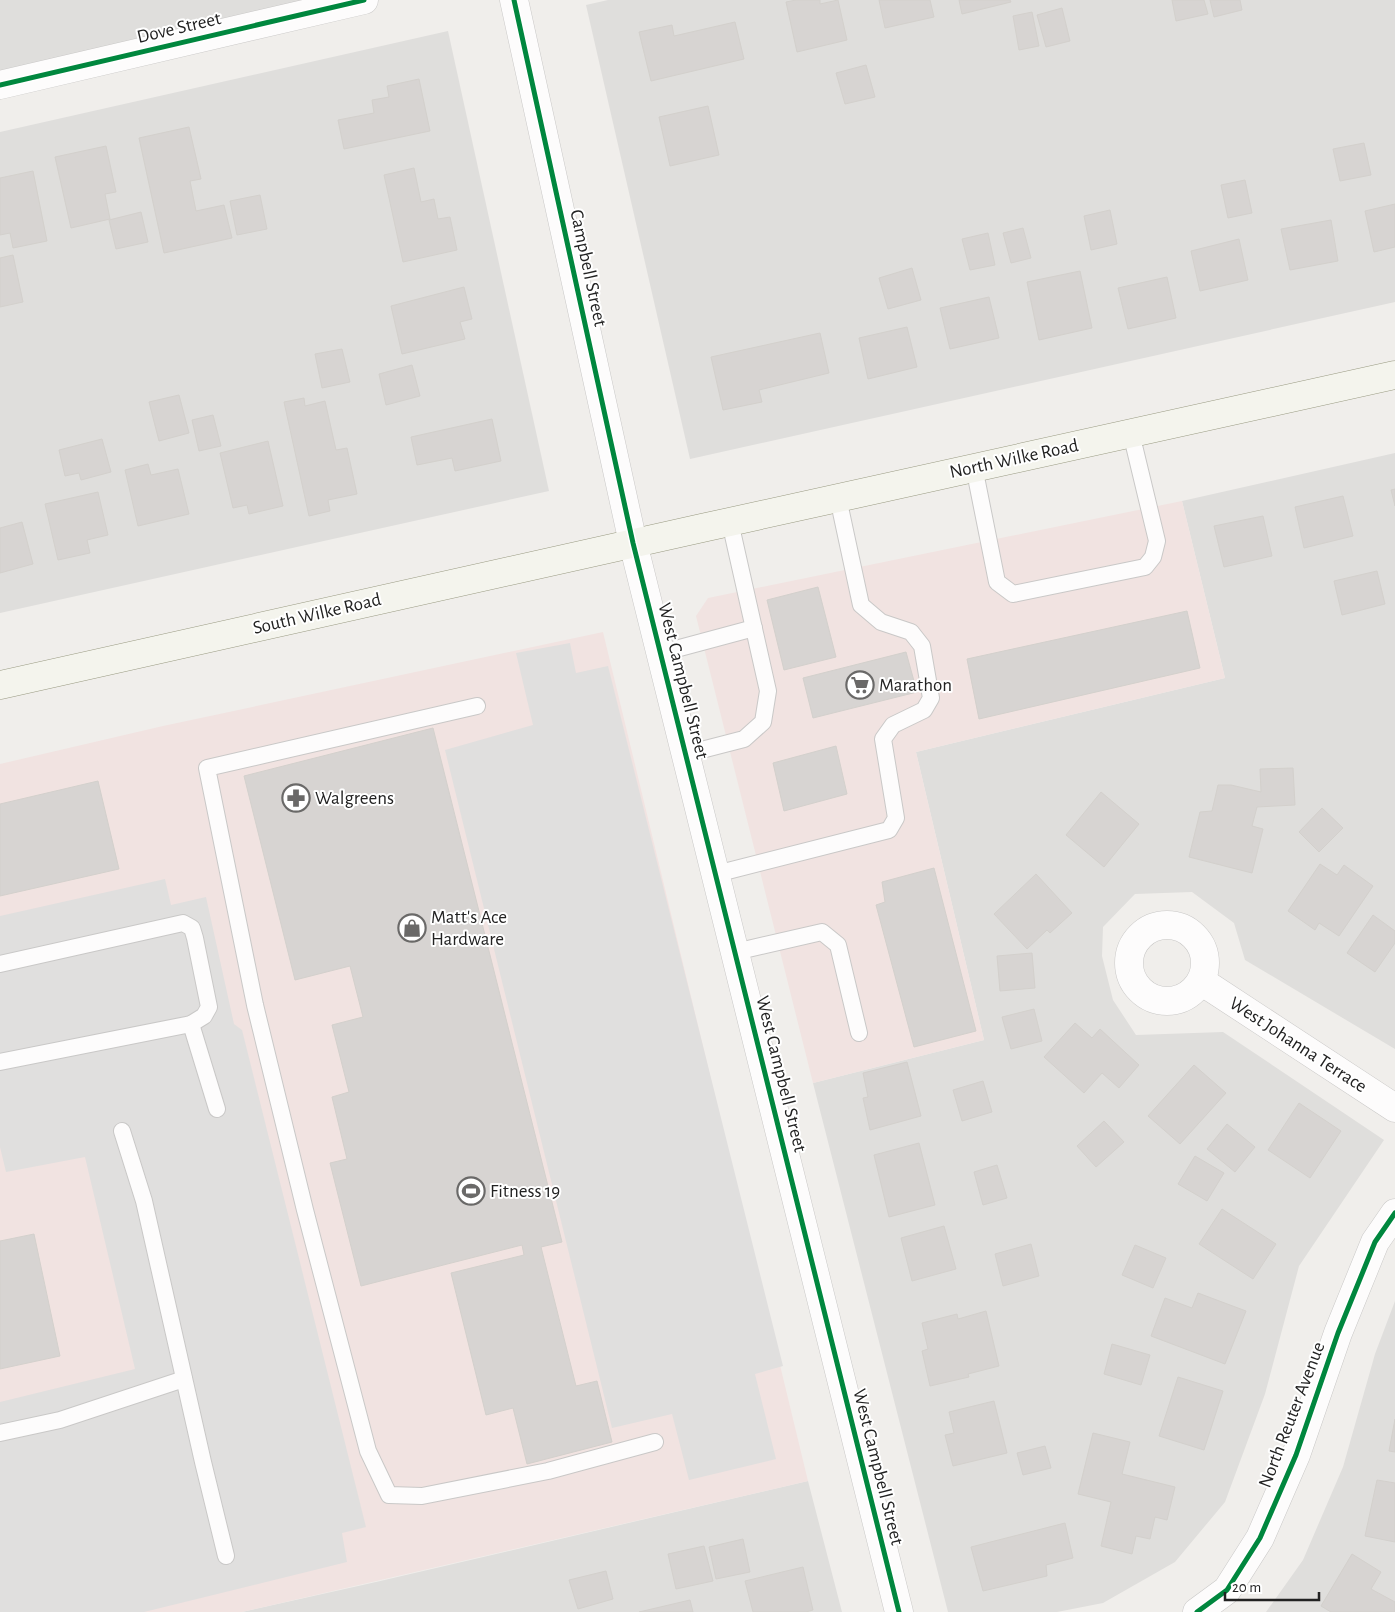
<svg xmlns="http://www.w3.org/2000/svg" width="1395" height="1612" viewBox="0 0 1395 1612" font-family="'Alegreya Sans',sans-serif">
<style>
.residential{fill:#dfdedc}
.commercial{fill:#f1e3e1}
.parking{fill:#e0dfde}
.building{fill:#d7d4d2;stroke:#d3d0cc}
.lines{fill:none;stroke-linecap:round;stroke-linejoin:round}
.lane-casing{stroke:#c9c8c7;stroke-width:18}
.street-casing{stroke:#c9c8c7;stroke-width:29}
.secondary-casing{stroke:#999a82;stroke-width:29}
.lane{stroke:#fdfcfc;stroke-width:16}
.street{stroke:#fdfcfc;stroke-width:28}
.secondary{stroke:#f4f4ed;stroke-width:28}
.cycleway-casing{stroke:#fff;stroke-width:8}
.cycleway{stroke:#00873e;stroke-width:5}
.labels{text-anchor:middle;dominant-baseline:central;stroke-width:4;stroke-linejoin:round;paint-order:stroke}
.street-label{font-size:19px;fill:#222;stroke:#fff}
.poi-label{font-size:19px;fill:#222;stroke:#fff;text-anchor:start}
</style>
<rect width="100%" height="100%" fill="#f0eeeb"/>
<g class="residential">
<path d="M0,0h364l-364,85z"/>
<path d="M608,0h787v302l-705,157 -104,-454z"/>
<path d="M448,31l101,460 -549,122v-481z"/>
<path d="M1395,453v596l-150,-89 -11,-37 -42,-31 -57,2 -32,33 -1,29 11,44 23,35 87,-3 161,108 -85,126 -34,128 -40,108 -50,60 -72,41 -46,9h-109l-135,-529 171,-43 -68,-288 309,-74 -43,-177z"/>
<path d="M1395,1301v311h-129l37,-52 40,-93 32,-113z"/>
<path d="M808,1481l34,131h-600l134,-30z"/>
</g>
<g class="commercial">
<path d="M1182,501l43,177 -309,74 68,288 -171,43 -117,-467 12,-18z"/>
<path d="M603,632l205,849 -566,131h-242v-848l163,-38z"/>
</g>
<g class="parking">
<path d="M570,643l6,30 32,-7 175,700 -28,8 21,85 -87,21 -17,-66 -60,14 -167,-678 88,-25 -17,-72z"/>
<path d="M165,879l6,26 35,-8 28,127 8,6 124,497 -24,6 5,29 -203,50h-144v-210l135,-33 -50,-212 -79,15 -6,-25v-231z"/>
</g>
<g class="building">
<path d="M796,0h24v4l18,-4 9,40 -50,12 -11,-50z"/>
<path d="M879,0h51l4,17 -49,11z"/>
<path d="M959,0h51l1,2 -49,12z"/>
<path d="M1172,0h32l4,14 -32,7z"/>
<path d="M1210,0h30l2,10 -28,7z"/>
<path d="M1062,8l8,33 -24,6 -9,-32z"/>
<path d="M1032,12l7,34 -20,4 -6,-34z"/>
<path d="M735,22l9,37 -93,22 -12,-49 33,-7 2,11z"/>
<path d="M866,65l9,32 -30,7 -9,-31z"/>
<path d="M419,79l11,52 -86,18 -6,-29 36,-7 -2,-13 17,-3 -2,-11z"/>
<path d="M708,106l11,49 -49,11 -11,-49z"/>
<path d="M189,127l12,52 -11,2 6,30 28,-6 8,33 -68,15 -25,-115z"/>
<path d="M1364,143l7,32 -31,6 -7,-32z"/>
<path d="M106,146l10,46 -11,2 5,25 -39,9 -16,-71z"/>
<path d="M414,168l7,34 13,-3 4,20 12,-2 7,33 -54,12 -19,-87z"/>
<path d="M33,171l14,70 -34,7 -3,-15 -10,2v-57z"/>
<path d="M1245,180l7,33 -24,5 -7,-33z"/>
<path d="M260,195l7,34 -30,6 -7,-34z"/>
<path d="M1395,204v43l-21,5 -9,-41z"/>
<path d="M1110,210l7,34 -26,6 -7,-34z"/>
<path d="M141,212l7,30 -32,7 -7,-29z"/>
<path d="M1331,220l7,41 -48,9 -9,-41z"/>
<path d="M1023,228l8,30 -20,5 -8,-30z"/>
<path d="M988,233l7,32 -25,5 -8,-31z"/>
<path d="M1239,239l9,41 -48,11 -9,-40z"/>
<path d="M13,255l10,47 -23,5v-49z"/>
<path d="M912,268l9,32 -33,9 -9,-31z"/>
<path d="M1080,271l12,57 -53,12 -12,-58z"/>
<path d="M1167,277l9,41 -48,11 -10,-41z"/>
<path d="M464,287l8,32 -12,3 5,17 -63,15 -11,-48z"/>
<path d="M989,297l10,41 -49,11 -10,-41z"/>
<path d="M907,327l10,40 -49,12 -9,-41z"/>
<path d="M820,333l9,40 -70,17 3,12 -39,8 -12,-53z"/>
<path d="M342,349l8,33 -28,6 -7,-34z"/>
<path d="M412,365l8,31 -34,9 -7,-31z"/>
<path d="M179,395l10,38 -30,8 -10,-39z"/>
<path d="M304,398l1,8 20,-5 11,49 11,-2 10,46 -29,6 2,11 -21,5 -25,-114z"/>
<path d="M213,415l8,31 -22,5 -7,-31z"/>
<path d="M492,419l9,42 -46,10 -3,-13 -35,7 -6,-28z"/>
<path d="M102,439l9,33 -30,8 -2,-7 -14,3 -6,-26z"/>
<path d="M268,441l15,65 -34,8 -2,-9 -14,3 -13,-55z"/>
<path d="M148,464l3,11 27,-6 11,45 -51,12 -13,-56z"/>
<path d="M1395,489v17l-4,-16z"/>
<path d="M98,492l10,43 -21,5 3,13 -32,7 -13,-56z"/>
<path d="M1343,496l10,40 -49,12 -9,-41z"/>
<path d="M1263,516l9,40 -48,11 -10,-41z"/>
<path d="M22,522l11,42 -33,9v-45z"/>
<path d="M1377,571l8,33 -43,11 -8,-34z"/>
<path d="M818,587l18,70 -52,13 -17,-70z"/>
<path d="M1187,611l13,57 -221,51 -12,-60z"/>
<path d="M906,652l11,40 -104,26 -10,-40z"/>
<path d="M433,728l129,514 -21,5 35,139 21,-5 15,61 -85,22 -14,-56 -27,7 -35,-142 73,-18 -2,-10 -161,41 -31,-123 17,-4 -15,-62 17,-5 -17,-67 31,-8 -13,-51 -55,14 -51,-204z"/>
<path d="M836,746l11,48 -63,17 -11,-48z"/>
<path d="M1293,768l2,37 -38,2 -5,19 11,3 -11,44 -63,-16 11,-45 12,-1 6,-26h13l30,7 -1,-23z"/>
<path d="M98,781l21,88 -119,27v-92z"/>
<path d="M1101,792l38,32 -35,43 -38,-32z"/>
<path d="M1322,808l21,20 -24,24 -20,-20z"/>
<path d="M1320,864l17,11 7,-10 29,21 -34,50 -20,-13 -4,7 -27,-19z"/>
<path d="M934,868l42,163 -62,16 -38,-142 9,-3 -3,-20z"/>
<path d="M1036,874l36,39 -22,20 -3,-3 -20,19 -33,-35z"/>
<path d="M1373,915l22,16v12l-20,29 -28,-19z"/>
<path d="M1032,953l3,35 -35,3 -3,-35z"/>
<path d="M1034,1009l8,32 -31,8 -9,-32z"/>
<path d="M1075,1023l17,15 8,-9 39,36 -20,23 -17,-15 -18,20 -40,-36z"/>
<path d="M907,1062l14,54 -51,14 -7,-32 5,-1 -5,-24z"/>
<path d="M1194,1065l32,28 -46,51 -32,-28z"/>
<path d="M983,1081l9,31 -30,9 -9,-31z"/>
<path d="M1299,1103l42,28 -31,47 -42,-28z"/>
<path d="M1104,1121l20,21 -28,25 -19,-21z"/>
<path d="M1227,1124l28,23 -20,25 -28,-23z"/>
<path d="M919,1143l16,62 -46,12 -15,-62z"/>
<path d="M1195,1156l29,17 -17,28 -29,-17z"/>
<path d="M997,1165l10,33 -24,7 -9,-33z"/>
<path d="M1222,1209l54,35 -23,35 -54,-35z"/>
<path d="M944,1226l12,43 -44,12 -11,-43z"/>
<path d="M34,1234l26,122 -60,13v-128z"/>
<path d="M1031,1244l8,32 -36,10 -8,-32z"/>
<path d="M1135,1245l31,13 -13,30 -31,-13z"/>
<path d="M1198,1293l48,18 -21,53 -74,-28 14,-38 27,10z"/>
<path d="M986,1311l13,55 -31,8 1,3 -39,9 -8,-35 6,-2 -6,-26 35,-9 1,5z"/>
<path d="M1112,1344l38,11 -9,30 -37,-11z"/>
<path d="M1178,1377l45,14 -19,59 -45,-14z"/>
<path d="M994,1401l13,52 -54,13 -8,-31 9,-2 -5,-21z"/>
<path d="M1395,1419v33l-6,-1z"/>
<path d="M1093,1433l37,9 -8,32 53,13 -8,33 -12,-3 -5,22 -14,-3 -4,18 -31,-8 10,-44 -33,-8z"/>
<path d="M1045,1446l6,22 -28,7 -6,-22z"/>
<path d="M1377,1480l18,3v59l-30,-6z"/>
<path d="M1065,1523l8,35 -27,7 1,11 -64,15 -12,-44z"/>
<path d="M743,1539l7,33 -34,7 -7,-32z"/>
<path d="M704,1546l9,35 -37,8 -8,-35z"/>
<path d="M1352,1554l29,18 -10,17 24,13v10h-64l-10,-6z"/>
<path d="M803,1567l10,43 -7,2h-53l-8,-31z"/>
<path d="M606,1571l7,28 -35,10 -9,-29z"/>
<path d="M690,1600l3,12h-54z"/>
</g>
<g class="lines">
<g class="lane-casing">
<g id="lane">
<path d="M974,467l23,115 16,12 132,-27 8,-10 4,-16 -26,-108"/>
<path d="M661,653l93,-25"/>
<path d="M477,706l-270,62 48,237 50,205 63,241 21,44 33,1 126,-25 107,-29"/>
<path d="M686,754l58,-15 19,-17 5,-31 -38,-169"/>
<path d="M716,874l173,-44 7,-12 -13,-79 10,-14 31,-15 7,-12 -9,-52 -11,-14 -30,-10 -20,-17 -23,-107"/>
<path d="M735,952l87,-20 16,13 21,88"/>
<path d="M0,964l183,-41 9,5 3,10 14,69 -5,9 -13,8 -191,38"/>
<path d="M191,1024l26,85"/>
<path d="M122,1131l22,70 59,261 23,94"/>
<path d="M0,1433l60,-13 124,-41"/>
</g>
</g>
<g class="street-casing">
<g id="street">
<path d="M514,0l119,543 266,1069"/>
<path d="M0,85l364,-85"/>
<circle cx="1167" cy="963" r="38"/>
<path d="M1201,981l194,127"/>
<path d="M1197,1612l30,-22 33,-52 36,-83 42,-122 37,-91 20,-29"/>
</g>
</g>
<g class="secondary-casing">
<path id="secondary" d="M0,685l702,-157 693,-153"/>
</g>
<use href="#lane" class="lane"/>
<use href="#street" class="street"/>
<use href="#secondary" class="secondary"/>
<g class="cycleway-casing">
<g id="cycleway">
<path d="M514,0l119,543 266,1069"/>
<path d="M0,85l364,-85"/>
<path d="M1197,1612l30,-22 33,-52 36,-83 42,-122 37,-91 20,-29"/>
</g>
</g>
<use href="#cycleway" class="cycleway"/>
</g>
<defs>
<g id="supermarket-ring" transform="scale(1.4375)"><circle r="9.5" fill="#fff" stroke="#6a6968" stroke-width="1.5"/><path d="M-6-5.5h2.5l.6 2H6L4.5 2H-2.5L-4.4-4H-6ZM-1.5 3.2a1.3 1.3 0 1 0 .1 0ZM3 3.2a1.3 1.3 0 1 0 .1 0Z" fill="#6a6968"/></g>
<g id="pharmacy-ring" transform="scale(1.4375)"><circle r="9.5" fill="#fff" stroke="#6a6968" stroke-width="1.5"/><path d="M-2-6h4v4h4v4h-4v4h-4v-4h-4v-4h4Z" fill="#6a6968"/></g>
<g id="shop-ring" transform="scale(1.4375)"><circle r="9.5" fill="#fff" stroke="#6a6968" stroke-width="1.5"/><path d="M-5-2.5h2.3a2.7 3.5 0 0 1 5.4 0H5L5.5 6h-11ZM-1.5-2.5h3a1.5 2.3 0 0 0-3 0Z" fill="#6a6968"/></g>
<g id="stadium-ring" transform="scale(1.4375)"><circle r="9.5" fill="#fff" stroke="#6a6968" stroke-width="1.5"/><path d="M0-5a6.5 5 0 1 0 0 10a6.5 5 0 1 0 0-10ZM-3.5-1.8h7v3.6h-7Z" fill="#6a6968"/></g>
</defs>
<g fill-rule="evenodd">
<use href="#supermarket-ring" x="860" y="685"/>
<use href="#pharmacy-ring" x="296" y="798"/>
<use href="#shop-ring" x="412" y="928"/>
<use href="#stadium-ring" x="471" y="1191"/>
</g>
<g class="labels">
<g class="street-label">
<text transform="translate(179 28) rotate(-13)">Dove Street</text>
<text transform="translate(588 268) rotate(78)">Campbell Street</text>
<text transform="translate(1014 459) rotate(-12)">North Wilke Road</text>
<text transform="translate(317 614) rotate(-13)">South Wilke Road</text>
<text transform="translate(683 681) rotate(76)">West Campbell Street</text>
<text transform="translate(1298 1045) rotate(33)">West Johanna Terrace</text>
<text transform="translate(781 1074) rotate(76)">West Campbell Street</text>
<text transform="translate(1292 1415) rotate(-69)">North Reuter Avenue</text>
<text transform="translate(878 1467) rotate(76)">West Campbell Street</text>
</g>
<g class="poi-label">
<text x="879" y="685">Marathon</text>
<text x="315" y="798">Walgreens</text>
<text x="431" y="917">Matt's Ace<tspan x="431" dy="22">Hardware</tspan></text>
<text x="490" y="1191">Fitness 19</text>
</g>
</g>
<path d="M1225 1592v8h94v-8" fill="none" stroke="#222222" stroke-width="2.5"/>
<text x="1232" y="1592" font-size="15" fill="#222222" stroke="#ffffff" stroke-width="4" paint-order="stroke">20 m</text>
</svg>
